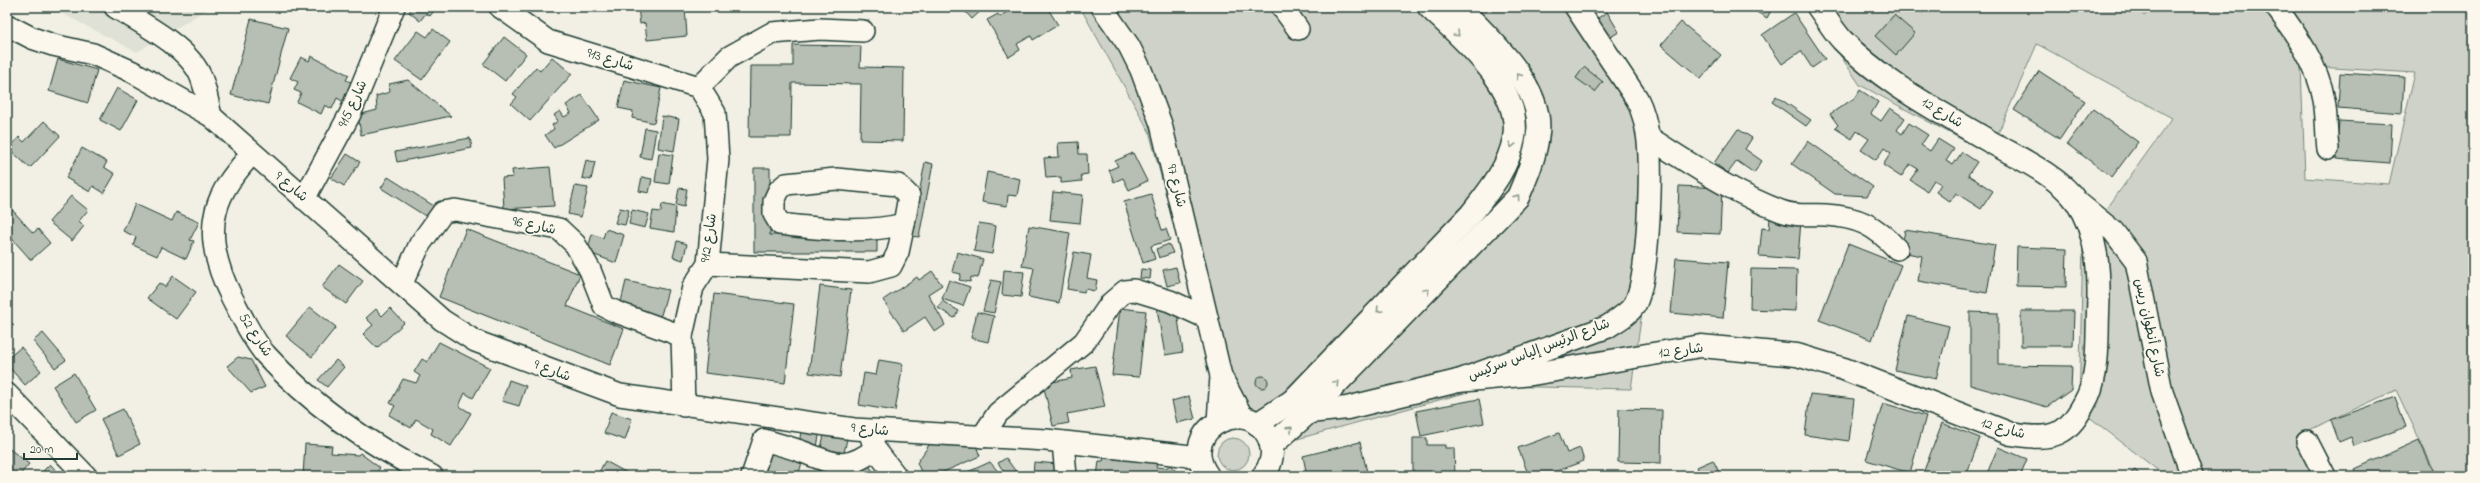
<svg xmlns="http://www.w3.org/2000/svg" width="2480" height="483" viewBox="0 0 2480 483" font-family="'Indie Flower','Playpen Sans Arabic',sans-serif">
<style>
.built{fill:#e0e1d6}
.green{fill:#cfd2c8;stroke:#77887e;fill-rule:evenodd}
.building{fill:#b7beb3;stroke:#1f3d34}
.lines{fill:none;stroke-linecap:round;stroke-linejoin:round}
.minor-casing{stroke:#1f3d34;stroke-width:24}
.major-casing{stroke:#1f3d34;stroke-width:25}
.minor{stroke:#fbf7ec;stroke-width:21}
.major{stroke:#fbf7ec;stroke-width:22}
.oneway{stroke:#8d9a90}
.labels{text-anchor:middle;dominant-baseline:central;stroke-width:3.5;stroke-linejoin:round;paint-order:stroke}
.street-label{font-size:14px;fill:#1f3d34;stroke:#fbf7ec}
</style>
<rect width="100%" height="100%" fill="#f2f0e5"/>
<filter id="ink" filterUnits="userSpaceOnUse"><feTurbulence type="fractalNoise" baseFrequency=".025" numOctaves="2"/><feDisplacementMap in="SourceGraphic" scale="8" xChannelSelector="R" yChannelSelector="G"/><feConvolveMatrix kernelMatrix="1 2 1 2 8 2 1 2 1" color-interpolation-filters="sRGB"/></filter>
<g filter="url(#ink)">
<path class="built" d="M49,7h158l-1,3 -69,42z"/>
<g class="green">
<path d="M1080,7h360l4,5 6,-5h133l72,159 -11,132 -13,91 -141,-3 -211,58 -56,-34 -74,-279z"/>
<path d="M1813,7h102l8,6 4,-6h209l8,9 10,-9h319v469h-36l-41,-86 -93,43 20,43h-158l-86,-67 4,-167 89,-124 -135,-74 -48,110 -129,-69 -50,-75zM2301,66l114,7 -26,111 -84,-6z"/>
<circle cx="1233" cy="454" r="16"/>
</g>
<g class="building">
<path d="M413,7h24l-7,9 -4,-3 -6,8 -11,-9z"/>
<path d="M638,7h47l2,29 -40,4 -2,-17 -5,1z"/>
<path d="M961,7h24l-13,12z"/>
<path d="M1013,7h34l11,18 -25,15 -2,-4 -14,8 3,6 -11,7 -22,-37 11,-6 2,3z"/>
<path d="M1697,7h10l-5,5z"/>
<path d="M1748,7h25l-6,11z"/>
<path d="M1607,12l12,20 -12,7 -12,-19z"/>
<path d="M1794,13l31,46 -13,9 -11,-17 -19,13 -20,-29z"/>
<path d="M1894,15l21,18 -19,22 -21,-19z"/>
<path d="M251,19l37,9 -20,76 -37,-9z"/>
<path d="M1681,22l40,33 -20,24 -40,-34z"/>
<path d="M433,29l17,13 -28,38 -27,-19 23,-30 9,6z"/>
<path d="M504,37l22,17 -21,27 -22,-17z"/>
<path d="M793,45l68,1 -1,21 44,1 -1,73 -43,-1 1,-56 -69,-1 -1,54h-42l1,-71h43z"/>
<path d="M311,56l38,19 -3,5 7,3 -9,19 -7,-4 -5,11 -7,-4 -4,9 -24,-12 4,-9 -7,-3 4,-8 -8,-4 11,-21 8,4z"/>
<path d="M552,57l20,17 -42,47 -19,-17 6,-7 -4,-3 23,-27 4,4z"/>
<path d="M58,59l39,11 -9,33 -39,-12z"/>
<path d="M1584,67l19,15 -8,10 -19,-14z"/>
<path d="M2039,71l46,30 -25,38 -46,-29z"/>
<path d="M2340,73l64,4 -2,36 -64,-5z"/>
<path d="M408,80l43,36 -90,19 -3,-20 19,-5 -1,-14 14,-4 -1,-8z"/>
<path d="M624,80l37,8 -7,35 -22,-5 1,-7 -15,-3z"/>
<path d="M117,88l21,12 -17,31 -21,-11z"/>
<path d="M1860,90l18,12 -7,12 10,7 9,-13 15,10 -8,12 5,4 7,-11 19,12 -7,10 9,6 8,-12 16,10 -8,12 7,4 9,-13 15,10 -9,13 25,16 -12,18 -25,-16 -6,9 -14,-10 5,-8 -7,-4 -7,11 -17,-11 8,-11 -8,-5 -9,13 -18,-12 8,-12 -7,-5 -8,12 -15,-10 8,-11 -12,-8 -5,8 -17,-11 3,-3 -8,-11 26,-17z"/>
<path d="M582,95l17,25 -45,28 -9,-13 9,-6 -2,-4 6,-4 -4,-6 6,-4 4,6 7,-4 -5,-8z"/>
<path d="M1776,96l35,24 -5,6 -34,-24z"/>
<path d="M2093,109l45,33 -26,35 -45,-33z"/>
<path d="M662,116l17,3 -5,32 -16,-3z"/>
<path d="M44,121l16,15 -30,32 -21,-19 10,-12 5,5z"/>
<path d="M2339,121l53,3 -2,39 -54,-4z"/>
<path d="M645,128l11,2 -5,29 -11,-2z"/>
<path d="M1738,129l14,9 -7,11 17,12 -8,12 -17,-12 -9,12 -14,-10z"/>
<path d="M470,138l2,10 -75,14 -2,-10z"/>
<path d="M1808,141l65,46 -6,9 -32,-2 -43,-30z"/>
<path d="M1078,142l1,12h8l1,20 -7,1 1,6 -21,2v-6l-15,1 -2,-20 15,-1 -1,-14z"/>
<path d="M82,148l25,14 -3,5 11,7 -11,19 -11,-7 -3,6 -24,-14z"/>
<path d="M659,153l14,2 -4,29 -14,-2z"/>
<path d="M1133,153l14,28 -18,9 -6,-12 -9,4 -5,-12 9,-4 -3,-5z"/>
<path d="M347,154l13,8 -16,24 -13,-8z"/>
<path d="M586,160l9,2 -4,18 -9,-2z"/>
<path d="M925,162l8,2 -14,73 -8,-1z"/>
<path d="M550,167l4,39 -50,3 -2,-31 11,-1 -1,-7z"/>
<path d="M754,168h16v67h107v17h-123z"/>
<path d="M987,172l33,7 -3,17 -9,-1 -1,11 -25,-4z"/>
<path d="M388,177l46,29 -7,11 -46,-29z"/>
<path d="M642,177l10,2 -3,14 -10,-2z"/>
<path d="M575,186l13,2 -7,29 -13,-3z"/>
<path d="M1679,186l43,2 -2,46 -43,-2z"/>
<path d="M679,188l8,1 -3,18 -8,-2z"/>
<path d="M1053,192l30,3 -3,28 -30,-3z"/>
<path d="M1151,194l11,36 4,-1 4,11 -19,6 4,13 -12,4 -19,-61z"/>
<path d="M71,196l17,14 -9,11 5,5 -12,15 -23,-19z"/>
<path d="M7,204l26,29 5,-4 12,14 -19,17 -24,-27z"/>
<path d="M135,204l37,17 4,-9 23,10 -9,18 4,1 -8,18 -25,-12 -4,9 -24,-11 3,-8 -13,-6z"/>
<path d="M662,204l14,3 -2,25 -24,-4 3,-17 8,1z"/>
<path d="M620,208l9,2 -4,15 -10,-2z"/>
<path d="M632,210l17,4 -4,14 -16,-4z"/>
<path d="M1770,218l31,2 -3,39 -39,-3 3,-28 7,1z"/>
<path d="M979,223l17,3 -4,28 -18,-3z"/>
<path d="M1029,226l41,7 -11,70 -31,-6 6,-29 -12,-2z"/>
<path d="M466,229l114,45 -13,32 57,23 -14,36 -171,-68z"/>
<path d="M606,229l18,6 -8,28 -29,-11 5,-18 11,4z"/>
<path d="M1905,230l90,15 -8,48 -69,-12 4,-25 -21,-4z"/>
<path d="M677,241l10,3 -4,16 -10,-3z"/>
<path d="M1169,244l4,9 -14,5 -3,-9z"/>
<path d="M1848,244l53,21 -29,75 -53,-20z"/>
<path d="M2017,247l50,2 -1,38 -50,-1z"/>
<path d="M957,252l26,7 -5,19 -7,-1 -1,5 -11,-2 2,-6 -9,-2z"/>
<path d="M1074,252l17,3 -4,23 10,2 -2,11 -10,-2 -1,3 -17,-3z"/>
<path d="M1676,258l52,4 -5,56 -52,-5z"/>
<path d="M339,264l24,17 -17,23 -24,-17z"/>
<path d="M1176,267l4,16 -13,3 -4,-16z"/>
<path d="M1141,269l10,1 -1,9 -10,-1z"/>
<path d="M1751,269l46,1 -1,41 -46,-2z"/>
<path d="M1004,270l20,2 -3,25 -19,-2z"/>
<path d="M932,271l10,14 -14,9 17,31 -10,7 -10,-15 -21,14 -21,-31 34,-23 2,3z"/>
<path d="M173,276l23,16 -20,27 -29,-21 12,-15 6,4z"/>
<path d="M949,280l21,7 -7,19 -21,-7z"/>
<path d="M991,280l10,2 -7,31 -11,-2z"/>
<path d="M626,281l42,9 -7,25 -4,3 -38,-8z"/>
<path d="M820,286l31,4 -11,87 -31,-4z"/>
<path d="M714,294l80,10 -9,79 -80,-10z"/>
<path d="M942,301l17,10 -5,7 -16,-10z"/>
<path d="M1176,306l7,46 -18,3 -8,-46z"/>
<path d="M310,307l26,20 -24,30 -26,-21z"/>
<path d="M390,308l14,15 -27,25 -14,-14 10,-9 -7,-7 10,-9 6,7z"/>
<path d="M1120,308l26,3 -7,66 -27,-2z"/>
<path d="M2021,311h53l-1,35h-52z"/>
<path d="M977,312l17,4 -6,26 -17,-4z"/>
<path d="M1970,312l28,1v52l74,1 -1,24 -24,17 -77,-22z"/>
<path d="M1908,316l41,10 -13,53 -41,-9z"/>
<path d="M7,318l7,7 -7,7z"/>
<path d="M43,333l23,27 -11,8 -22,-27z"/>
<path d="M439,342l51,26 -17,30 -8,-5 -6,13 12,7 -20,33 -20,-12 2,-5 -17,-10 -5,9 -22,-13 6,-9 -5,-3 13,-24 13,4 4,-7 -6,-4 8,-13 5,3z"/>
<path d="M21,347l20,24 -16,14 -18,-20v-6z"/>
<path d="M238,357l13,3 14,27 -14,6 -24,-27z"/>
<path d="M336,360l8,7 -17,20 -9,-7z"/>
<path d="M879,360l24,4 -8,47 -36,-6 5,-32 12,2z"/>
<path d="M1095,366l10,41 -38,7 2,9 -16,3 -10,-42 29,-6 -1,-8z"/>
<path d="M74,373l22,37 -20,12 -23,-36z"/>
<circle cx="1262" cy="382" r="6"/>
<path d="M509,380l17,6 -7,20 -17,-5z"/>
<path d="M1810,394l44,5 -5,42 -44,-6z"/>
<path d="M1189,396l6,23 -18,4 -5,-22z"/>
<path d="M2395,397l11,30 -52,19 -3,-9 -12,5 -8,-22z"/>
<path d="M1479,399l5,24 -63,13 -5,-25z"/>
<path d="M1883,403l43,13 -16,57 -44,-13z"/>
<path d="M123,409l17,35 -21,11 -18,-36z"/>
<path d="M1619,409l43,1 -1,53 -43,-1z"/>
<path d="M611,412l21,7 -7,21 -21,-7z"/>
<path d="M1942,423l38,15 -14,38h-44z"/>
<path d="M802,427l18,4 -3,16 -18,-4z"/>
<path d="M1559,433l8,20 13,-5 4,13 -41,15h-14l-11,-28z"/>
<path d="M824,435l23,4 -3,14 -23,-5z"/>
<path d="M946,437l27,1 7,18 -46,20h-11l-6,-13 12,-18z"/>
<path d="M1413,438h14v7h18v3h9l1,28h-28v-4h-14z"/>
<path d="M2419,440l14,30 -12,6h-63l-3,-7z"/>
<path d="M1360,442l8,34h-61l-4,-20z"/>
<path d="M305,444l27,2 -1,7 27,2 2,-2 20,15 -6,8h-71z"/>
<path d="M7,447l22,17 -10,12h-12z"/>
<path d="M773,447l31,9 -6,20h-34z"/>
<path d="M1998,447l29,12 -7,17h-34z"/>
<path d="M1006,458l13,18h-12l-9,-13z"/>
<path d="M1104,458l53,4 -1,5 10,1 4,-3 11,11h-84l2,-15h4z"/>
<path d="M1713,460l8,16h-20l-4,-9z"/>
<path d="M605,461l24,13 -1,2h-31z"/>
<path d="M866,461l10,15h-32z"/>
<path d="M990,462l12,14h-43z"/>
<path d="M1034,462l24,2 -2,12h-23z"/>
<path d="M50,464l11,12h-23z"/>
<path d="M2135,470l6,6h-13z"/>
</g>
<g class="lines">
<g class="minor-casing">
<g id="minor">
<path d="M115,7c26,16 74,40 86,70 5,12 7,27 10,39"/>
<path d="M500,7l48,34 151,46 16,26 3,46 -10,105 -15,23 -11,49 2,70"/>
<path d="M1102,7l27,39 12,24 20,54 60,252 -3,46"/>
<path d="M1282,7l16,22"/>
<path d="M2276,7c20,27 42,58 48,93 3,16 2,33 4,49"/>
<path d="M7,25l25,13 21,7 40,9 40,18 78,44 231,204 33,21 145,54 234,34 192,11 154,17"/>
<path d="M699,87l30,-30 43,-24 48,-4 43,2"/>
<path d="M1648,137c43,27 85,56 133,74 15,6 29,3 45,4 32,2 49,10 71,34"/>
<path d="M252,153c-15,18 -30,34 -36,58 -8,30 3,61 16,87 9,17 22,44 34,57 47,52 104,90 166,121"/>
<path d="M836,179l62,6 11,11 -5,28c-39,10 -84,5 -124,0l-6,-10v-13l5,-11 7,-6z"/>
<path d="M304,199l46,-85 44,-107"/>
<path d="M2075,200l38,31 23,30 26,131 30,84"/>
<path d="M708,264l161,8 22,-6 7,-14 6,-28"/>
<path d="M402,283l18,-39 23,-32 12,-2 104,19 16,15 15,26 14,36 12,6 66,24"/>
<path d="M1221,376l22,42"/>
<path d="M7,394l79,82"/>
<path d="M871,437l4,12 21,27"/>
<path d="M982,437l16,-24 86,-71 27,-39 14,-12 9,-1 36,11 37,17"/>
<path d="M2307,441l18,35"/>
<path d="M1063,442l3,34"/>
<path d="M752,476l12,-36c13,4 26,7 39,12 31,12 43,20 72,-3"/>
</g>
</g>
<g class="major-casing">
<g id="major">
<path d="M1458,381l74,-7 169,-28 63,6 33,3 47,14 167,65c44,7 57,3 77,-38 11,-25 9,-57 10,-83 2,-39 0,-79 -22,-112 -17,-25 -61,-45 -87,-60 -50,-30 -106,-58 -147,-101 -9,-10 -16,-22 -24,-33"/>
<path d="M1292,401l17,11 38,-4 111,-27 149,-54c9,-6 22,-13 28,-23 14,-27 17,-135 13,-167 -2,-14 -5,-26 -11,-38l-61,-92"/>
<path d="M1257,424l35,-23 179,-187c18,-23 38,-47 43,-76 9,-50 -53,-100 -85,-131"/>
<path d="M1271,446l38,-34 209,-215c9,-21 18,-42 20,-64 6,-47 -50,-96 -79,-126"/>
<path d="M1208,476c-35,-49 47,-86 63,-32 3,11 -1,24 -8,32"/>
</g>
</g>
<use href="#minor" class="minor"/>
<use href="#major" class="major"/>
</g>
<defs><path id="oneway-chevron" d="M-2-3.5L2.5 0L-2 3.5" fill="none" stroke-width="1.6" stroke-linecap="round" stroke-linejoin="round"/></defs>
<g class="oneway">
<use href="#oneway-chevron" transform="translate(1457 34) rotate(45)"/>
<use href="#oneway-chevron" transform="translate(1519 76) rotate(-123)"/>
<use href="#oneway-chevron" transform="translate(1512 145) rotate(105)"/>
<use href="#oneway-chevron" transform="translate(1517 197) rotate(-55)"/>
<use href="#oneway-chevron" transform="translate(1427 291) rotate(-45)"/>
<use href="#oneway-chevron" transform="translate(1379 310) rotate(134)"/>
<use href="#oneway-chevron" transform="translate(1336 383) rotate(-47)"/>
<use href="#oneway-chevron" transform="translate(1290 429) rotate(-43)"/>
</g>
</g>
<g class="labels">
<g class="street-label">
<text transform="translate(610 60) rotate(17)">شارع 913</text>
<text transform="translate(353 104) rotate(-65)">شارع 915</text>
<text transform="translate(1942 113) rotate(31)">شارع 12</text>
<text transform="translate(1176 186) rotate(76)">شارع 97</text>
<text transform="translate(291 187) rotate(41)">شارع 9</text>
<text transform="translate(534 226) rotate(12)">شارع 96</text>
<text transform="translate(709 238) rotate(-82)">شارع 912</text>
<text transform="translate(2149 328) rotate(78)">شارع أنطوان ريس</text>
<text transform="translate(255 335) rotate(57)">شارع 52</text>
<text transform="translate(1539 350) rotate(-21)">شارع الرئيس إلياس سركيس</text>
<text transform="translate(1681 351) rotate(-7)">شارع 12</text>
<text transform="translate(552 371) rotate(21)">شارع 9</text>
<text transform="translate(2003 429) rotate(16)">شارع 12</text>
<text transform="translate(870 430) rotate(5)">شارع 9</text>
</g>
</g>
<rect width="2480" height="483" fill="none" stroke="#fbf7ec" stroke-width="24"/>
<rect x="12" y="12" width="2456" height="459" fill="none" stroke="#1f3d34" stroke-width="1.5" filter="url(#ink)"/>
<path d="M24 453v6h53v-6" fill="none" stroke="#1f3d34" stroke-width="2"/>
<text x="30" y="453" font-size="12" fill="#1f3d34" stroke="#fbf7ec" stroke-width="3" paint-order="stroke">20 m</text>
</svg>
